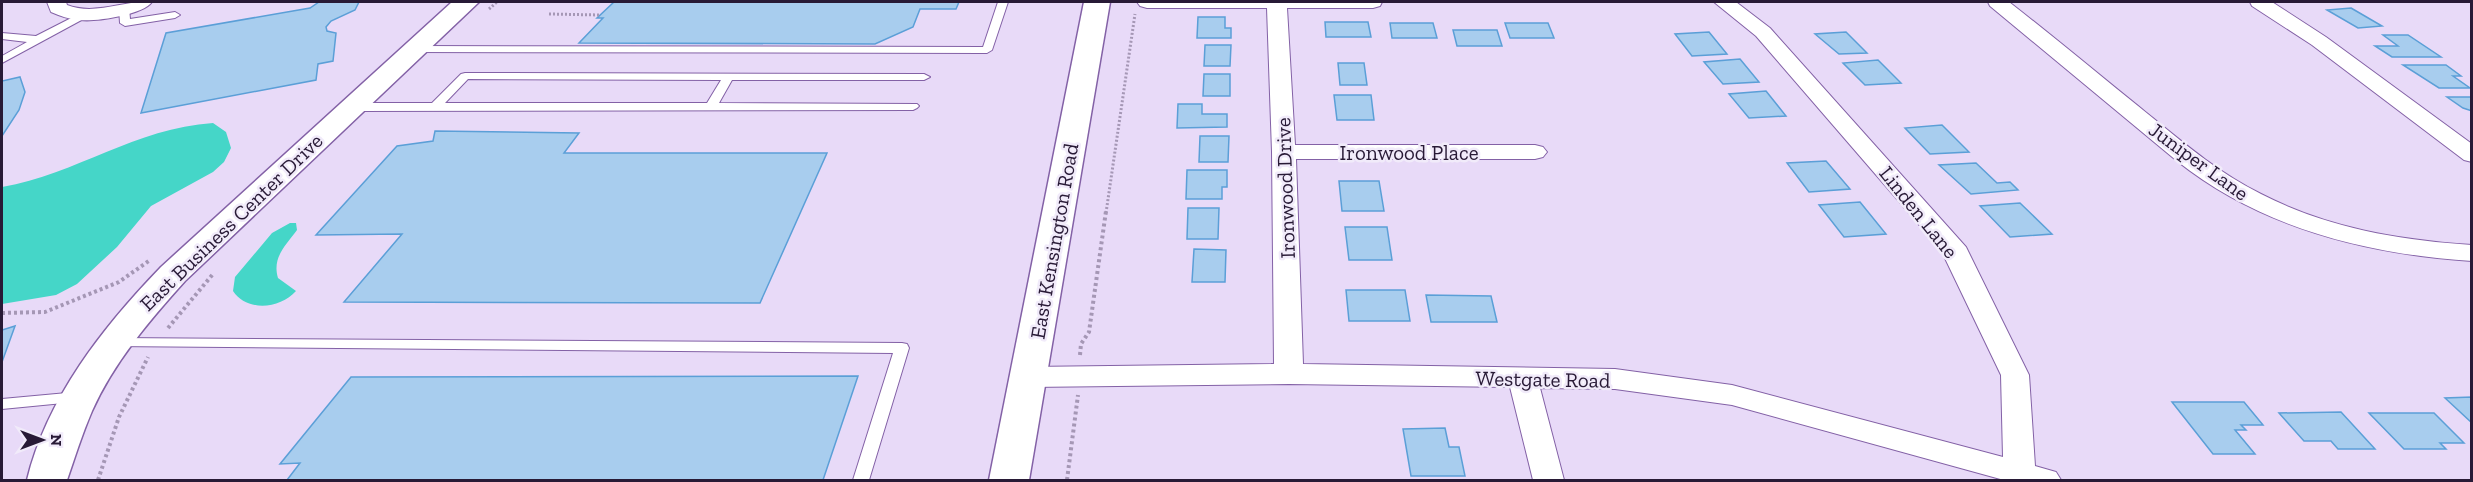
<svg xmlns="http://www.w3.org/2000/svg" width="2473" height="482" viewBox="0 0 2473 482" font-family="'Zilla Slab',serif">
<style>
.water{fill:#45d6c8}
.building{fill:#a8cdee;stroke:#5b9fd7;stroke-width:1.5}
.lines{fill:none;stroke-linecap:round;stroke-linejoin:round}
.lane-casing{stroke:#8361a6;stroke-width:2}
.street-casing{stroke:#8361a6;stroke-width:2}
.secondary-casing{stroke:#8361a6;stroke-width:3}
.path-far1{stroke:#a597b5;stroke-width:3;stroke-dasharray:2 2;stroke-linecap:butt}
.path{stroke:#a597b5;stroke-width:4;stroke-dasharray:3 3;stroke-linecap:butt}
.lane{fill:#fff;fill-rule:evenodd}
.street{fill:#fff;fill-rule:evenodd}
.secondary{fill:#fff;fill-rule:evenodd}
.labels{text-anchor:middle;dominant-baseline:central;stroke-width:5;stroke-linejoin:round;paint-order:stroke}
.street-label{font-size:21px;fill:#281a36;stroke:#f1ebfa}
</style>
<rect width="100%" height="100%" fill="#e8daf8"/>
<g class="water">
<path d="M213,123l13,9 5,16 -7,14 -11,10 -62,34 -34,41 -40,37 -21,11 -54,9v-117c75,-13 133,-59 211,-64z"/>
<path d="M290,223h6l1,7c-12,16 -25,28 -19,48l18,13c-16,18 -49,21 -63,0l2,-14 37,-44z"/>
</g>
<g class="building">
<path d="M319,2h40l-4,8 -24,11 -5,6 1,4 9,2 -3,28 -15,3 -2,16 -175,33 25,-80 144,-25z"/>
<path d="M614,2h345l-3,7h-36l-7,18 -38,17 -296,-1 24,-25h-6z"/>
<path d="M2351,8l31,18 -24,2 -31,-18z"/>
<path d="M1198,17h27v11h6v10h-34z"/>
<path d="M1325,22h43l3,15h-45z"/>
<path d="M1390,23h43l4,15h-45z"/>
<path d="M1505,23h43l6,15h-44z"/>
<path d="M1453,30h44l5,16h-45z"/>
<path d="M1709,32l18,22 -35,2 -17,-22z"/>
<path d="M1846,32l21,21 -28,1 -24,-20z"/>
<path d="M2383,35h25l33,22h-49l-17,-11h23z"/>
<path d="M1205,45h26l-1,21h-26z"/>
<path d="M1740,59l19,23 -36,2 -19,-22z"/>
<path d="M1878,60l23,23 -36,2 -22,-22z"/>
<path d="M1338,63h26l3,22h-27z"/>
<path d="M2403,65h43l15,11h-8l17,12h-31z"/>
<path d="M1204,74h26v22h-27z"/>
<path d="M20,77l5,15 -6,18 -17,26v-55z"/>
<path d="M1766,91l20,25 -37,2 -20,-24z"/>
<path d="M1334,95h37l3,25h-37z"/>
<path d="M2447,97h25v14l-9,-3z"/>
<path d="M1178,104h24v10h25v13l-50,1z"/>
<path d="M1942,125l27,27 -39,2 -25,-26z"/>
<path d="M435,131l144,2 -15,20h263l-67,150 -416,-1 58,-68 -86,1 81,-89 36,-5z"/>
<path d="M1200,136h29l-1,26h-29z"/>
<path d="M1826,161l24,28 -41,3 -22,-29z"/>
<path d="M1976,163l21,20 13,-1 8,8 -47,4 -32,-29z"/>
<path d="M1187,170h40v17h-5v12h-36z"/>
<path d="M1339,181h40l5,30h-42z"/>
<path d="M1860,202l26,32 -42,3 -25,-32z"/>
<path d="M2020,203l32,31 -42,3 -30,-31z"/>
<path d="M1188,208h31l-1,31h-31z"/>
<path d="M1345,227h42l5,33h-43z"/>
<path d="M1194,249l32,1 -1,32h-33z"/>
<path d="M1346,290h59l5,31h-61z"/>
<path d="M1426,295l65,1 6,26h-66z"/>
<path d="M15,326l-13,36v-32z"/>
<path d="M858,376l-35,104h-536l13,-17 -20,1 71,-87z"/>
<path d="M2472,397v26l-27,-25z"/>
<path d="M2172,402h72l19,23h-22l5,5h-11l20,24h-42z"/>
<path d="M2341,412l34,37h-37l-7,-8h-27l-25,-28z"/>
<path d="M2369,413h65l30,30h-24l6,6h-42z"/>
<path d="M1445,428l4,19h10l6,29h-54l-8,-47z"/>
</g>
<g class="lines">
<g class="lane-casing">
<g id="lane">
<path d="M998,2h10l-16,48 -5,3 -573,-1 -5,-3 5,-3 569,1z"/>
<path d="M124,5l5,3 1,11 45,-7 5,3 -5,3 -50,8 -5,-3 -1,-15z"/>
<path d="M83,12l5,3 -1,2 -85,46v-7l25,-14 -25,-3v-6l34,3z"/>
<path d="M465,73l459,1 6,3 -6,3h-192l-13,23 198,1 2,2 -2,2 -4,2 -561,1 -6,-4 6,-4h80l29,-29zM468,79l253,1 -14,23h-262z"/>
<path d="M116,338l786,5 5,1 2,4 -40,132h-16l40,-127 -782,-7 -2,-3 2,-3z"/>
<path d="M78,392l6,1 2,4 -2,4 -82,8v-10z"/>
</g>
</g>
<g class="street-casing">
<g id="street">
<path d="M47,2h19l1,3c28,11 57,-5 85,-3 -9,13 -57,20 -73,18 -10,-1 -19,-4 -28,-8z"/>
<path d="M1137,2h245l-2,4 -7,2h-86l8,137h240l8,2 4,5 -4,5 -8,2h-239l7,205 312,5 117,16 271,72 -2,-82 -60,-125 -185,-214 -42,-34h22l34,26 196,219 63,128 6,91 21,6 5,8h-57l-272,-75 -117,-16 -75,-1 24,92h-31l-23,-93 -221,-3 -260,3 -10,-3 -4,-7 4,-7 10,-3 245,-3 -2,-212 -5,-144h-120l-7,-2z"/>
<path d="M1988,2h21c45,35 89,72 134,108 38,31 74,62 118,84 66,34 137,46 211,51v16c-106,-7 -211,-33 -295,-100l-187,-155z"/>
<path d="M2250,2h22l54,35 146,107v18l-8,-2 -152,-115 -60,-39z"/>
</g>
</g>
<g class="secondary-casing">
<g id="secondary">
<path d="M452,2h27l-294,279c-36,40 -71,81 -93,130 -10,23 -17,46 -25,69h-40c20,-82 76,-153 134,-213z"/>
<path d="M1084,2h26l-81,478h-40z"/>
</g>
</g>
<g class="path-far1">
<path d="M489,9l8,-7"/>
<path d="M549,14l51,1"/>
<path d="M1106,213l29,-199"/>
</g>
<g class="path">
<path d="M2,313l43,-1 74,-30 31,-22"/>
<path d="M168,328l45,-54"/>
<path d="M1080,355l1,-11 8,-12 17,-121"/>
<path d="M98,480l21,-63 29,-60"/>
<path d="M1067,480l11,-85"/>
</g>
<use href="#lane" class="lane"/>
<use href="#street" class="street"/>
<use href="#secondary" class="secondary"/>
</g>
<g class="labels">
<g class="street-label">
<text x="1409" y="152">Ironwood Place</text>
<text transform="translate(2199 161) rotate(36)">Juniper Lane</text>
<text transform="translate(1285 188) rotate(-92)">Ironwood Drive</text>
<text transform="translate(1919 212) rotate(51)">Linden Lane</text>
<text transform="translate(231 222) rotate(-44)">East Business Center Drive</text>
<text transform="translate(1054 241) rotate(-80)">East Kensington Road</text>
<text transform="translate(1543 379) rotate(1)">Westgate Road</text>
</g>
</g>
<rect width="2473" height="482" fill="none" stroke="#281a36" stroke-width="6"/>
<g transform="translate(42 440) rotate(90)" stroke="#f1ebfa" stroke-width="4.5" paint-order="stroke">
<path d="M0-4.5L10 22L0 15L-10 22Z" fill="#281a36"/>
<text y="-9" font-size="16" font-weight="bold" text-anchor="middle" fill="#281a36">N</text>
</g>
</svg>
